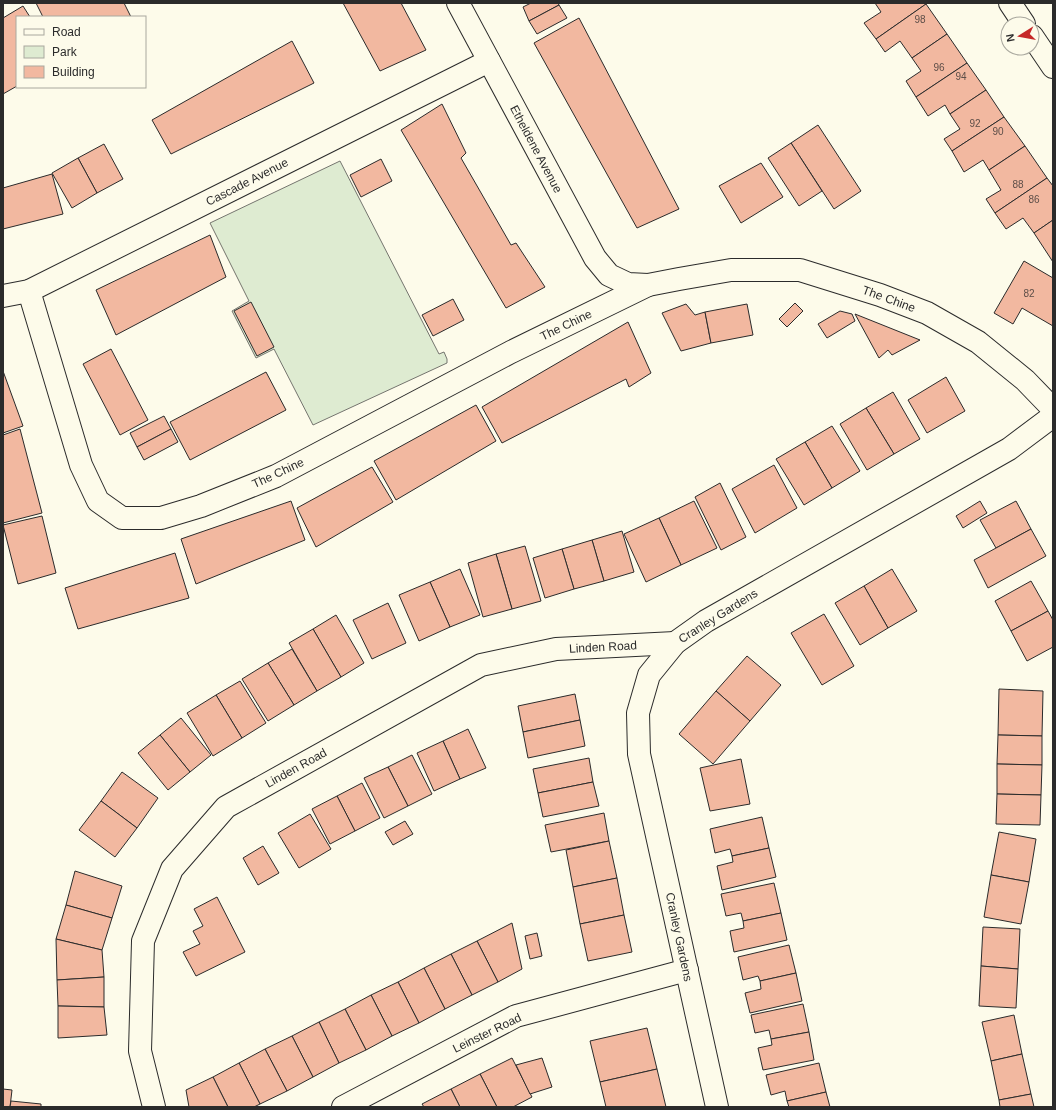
<svg xmlns="http://www.w3.org/2000/svg" width="1056" height="1110" viewBox="0 0 1056 1110" font-family="Arial,sans-serif">
<style>
.green{fill:#deebd1;stroke:#74746e}
.building{fill:#f2b8a0;stroke:#2b2b2b}
.lines{fill:none;stroke-linecap:round;stroke-linejoin:round}
.minor-casing{stroke:#2b2b2b;stroke-width:24}
.tertiary-casing{stroke:#2b2b2b;stroke-width:24}
.minor{stroke:#fdfbea;stroke-width:22}
.tertiary{stroke:#fdfbea;stroke-width:22}
.labels{text-anchor:middle;dominant-baseline:central;stroke-width:3;stroke-linejoin:round;paint-order:stroke}
.number-label{font-size:10px;fill:#5d4e48}
.street-label{font-size:12px;fill:#2b2b2b;stroke:#fdfbea}
</style>
<rect width="100%" height="100%" fill="#fdfbea"/>
<path class="green" d="M340,161l99,193 5,-2 3,7v4l-134,62 -39,-76 -18,9 -24,-47 17,-10 -39,-78z"/>
<g class="building">
<path d="M36,3h88l7,14h-88z"/>
<path d="M343,3h58l25,47 -46,21z"/>
<path d="M531,3h27l1,2 -30,16 -6,-14z"/>
<path d="M875,3h51v1l-50,35 -12,-16 17,-11z"/>
<path d="M926,4l21,30 -35,24 -12,-17 -15,11 -9,-13z"/>
<path d="M559,5l8,13 -30,16 -8,-13z"/>
<path d="M23,6l7,11h-13v69l-14,8v-76z"/>
<path d="M579,18l100,191 -42,19 -103,-185z"/>
<path d="M947,34l20,29 -51,34 -10,-16 15,-10 -9,-13z"/>
<path d="M292,41l22,42 -143,71 -19,-34z"/>
<path d="M967,63l19,27 -36,24 -5,-9 -17,11 -12,-19z"/>
<path d="M986,90l18,27 -52,34 -8,-12 16,-10 -10,-15z"/>
<path d="M442,104l24,49 -5,5 50,87 5,-2 29,44 -39,21 -105,-178z"/>
<path d="M1004,117l21,29 -36,24 -6,-10 -19,12 -12,-21z"/>
<path d="M818,125l43,66 -27,18 -43,-66z"/>
<path d="M791,143l31,48 -23,15 -31,-48z"/>
<path d="M104,144l19,35 -26,14 -19,-35z"/>
<path d="M1025,146l22,32 -52,35 -9,-14 15,-9 -12,-20z"/>
<path d="M78,158l19,35 -25,15 -20,-35z"/>
<path d="M381,159l11,22 -31,16 -11,-22z"/>
<path d="M761,163l22,34 -42,26 -22,-37z"/>
<path d="M52,174l11,40 -60,15v-41z"/>
<path d="M1047,178l6,8v34l-19,13 -11,-15 -17,11 -11,-16z"/>
<path d="M1053,220v42l-19,-29z"/>
<path d="M210,235l16,42 -110,58 -20,-45z"/>
<path d="M1024,261l29,17v48l-31,-18 -9,16 -19,-11z"/>
<path d="M453,299l11,21 -31,16 -11,-21z"/>
<path d="M251,302l23,45 -17,9 -23,-45z"/>
<path d="M795,303l8,8 -16,16 -8,-8z"/>
<path d="M686,304l9,11 10,-3 6,31 -30,8 -19,-38z"/>
<path d="M747,304l6,31 -42,8 -6,-31z"/>
<path d="M840,311l12,3 3,7 -28,17 -9,-14z"/>
<path d="M855,314l65,26 -28,15 -4,-5 -9,8z"/>
<path d="M628,322l23,51 -22,14 -3,-8 -124,64 -20,-36z"/>
<path d="M111,349l37,71 -28,15 -37,-71z"/>
<path d="M3,371l20,55 -20,7z"/>
<path d="M266,372l20,38 -96,50 -20,-38z"/>
<path d="M946,377l19,34 -38,22 -19,-33z"/>
<path d="M893,392l27,47 -26,15 -28,-46z"/>
<path d="M476,405l20,36 -100,59 -22,-39z"/>
<path d="M866,408l28,46 -27,16 -27,-46z"/>
<path d="M164,416l7,13 -34,18 -7,-14z"/>
<path d="M832,426l28,45 -28,17 -27,-46z"/>
<path d="M20,429l22,84 -39,10v-88z"/>
<path d="M171,429l7,13 -34,18 -7,-13z"/>
<path d="M805,442l27,46 -28,17 -28,-46z"/>
<path d="M774,465l23,43 -42,25 -23,-44z"/>
<path d="M372,467l21,35 -77,45 -19,-39z"/>
<path d="M720,483l26,54 -25,13 -26,-53z"/>
<path d="M291,501l14,39 -109,44 -15,-45z"/>
<path d="M694,501l23,47 -36,17 -22,-47z"/>
<path d="M980,501l7,12 -24,15 -7,-12z"/>
<path d="M1016,501l15,28 -35,19 -16,-28z"/>
<path d="M42,516l14,57 -38,11 -15,-59z"/>
<path d="M659,518l22,47 -35,17 -22,-48z"/>
<path d="M1031,529l15,27 -58,32 -14,-28z"/>
<path d="M622,531l12,41 -30,9 -12,-41z"/>
<path d="M592,540l12,41 -30,8 -12,-40z"/>
<path d="M525,546l16,55 -29,8 -16,-55z"/>
<path d="M562,549l12,40 -29,9 -12,-40z"/>
<path d="M175,553l14,45 -111,31 -13,-41z"/>
<path d="M496,554l16,55 -29,8 -15,-54z"/>
<path d="M460,569l20,46 -30,12 -20,-45z"/>
<path d="M892,569l25,42 -29,17 -24,-42z"/>
<path d="M1031,581l17,30 -37,20 -16,-30z"/>
<path d="M430,582l20,45 -31,14 -20,-46z"/>
<path d="M864,586l24,42 -28,17 -25,-42z"/>
<path d="M388,603l18,40 -34,16 -19,-39z"/>
<path d="M1048,611l5,9v27l-26,14 -16,-30z"/>
<path d="M824,614l30,52 -32,19 -31,-52z"/>
<path d="M336,615l28,48 -23,14 -28,-48z"/>
<path d="M313,629l28,48 -24,14 -28,-48z"/>
<path d="M292,649l25,42 -23,14 -26,-42z"/>
<path d="M747,656l34,29 -31,36 -34,-30z"/>
<path d="M268,663l26,42 -26,16 -26,-42z"/>
<path d="M240,681l26,42 -24,15 -26,-43z"/>
<path d="M999,689l44,2 -1,45 -44,-1z"/>
<path d="M716,691l34,30 -37,43 -34,-30z"/>
<path d="M575,694l5,26 -57,12 -5,-26z"/>
<path d="M216,695l26,43 -29,18 -26,-43z"/>
<path d="M181,718l30,37 -21,17 -30,-37z"/>
<path d="M580,720l5,26 -57,12 -5,-26z"/>
<path d="M468,729l18,39 -26,11 -17,-38z"/>
<path d="M160,735l30,37 -22,18 -30,-37z"/>
<path d="M998,735l44,1v29l-45,-1z"/>
<path d="M443,741l17,38 -26,12 -17,-38z"/>
<path d="M412,755l20,39 -24,12 -20,-39z"/>
<path d="M589,758l4,24 -55,11 -5,-24z"/>
<path d="M741,759l9,45 -40,7 -10,-43z"/>
<path d="M997,764l45,1 -1,30 -44,-1z"/>
<path d="M388,767l20,39 -24,12 -20,-40z"/>
<path d="M122,772l36,26 -21,30 -36,-27z"/>
<path d="M593,782l6,24 -56,11 -5,-24z"/>
<path d="M362,783l18,35 -25,13 -18,-35z"/>
<path d="M997,794l44,1 -1,30 -44,-1z"/>
<path d="M337,796l18,35 -25,13 -18,-35z"/>
<path d="M101,801l36,27 -22,29 -36,-27z"/>
<path d="M604,813l5,28 -58,11 -6,-27z"/>
<path d="M310,814l21,35 -32,19 -21,-35z"/>
<path d="M762,817l7,31 -37,8 -2,-7 -15,4 -5,-24z"/>
<path d="M405,821l8,13 -20,11 -8,-13z"/>
<path d="M999,832l37,7 -7,43 -38,-7z"/>
<path d="M609,841l8,37 -44,9 -7,-37z"/>
<path d="M263,846l16,27 -21,12 -15,-27z"/>
<path d="M769,848l7,29 -54,13 -5,-24 16,-4 -1,-6z"/>
<path d="M75,871l47,15 -10,32 -46,-13z"/>
<path d="M991,875l38,7 -8,42 -37,-7z"/>
<path d="M617,878l7,37 -44,9 -7,-37z"/>
<path d="M774,883l7,30 -38,8 -2,-8 -15,3 -5,-22z"/>
<path d="M217,897l28,55 -49,24 -13,-24 17,-8 -7,-13 10,-5 -9,-17z"/>
<path d="M66,905l46,13 -10,32 -46,-11z"/>
<path d="M781,913l6,27 -53,12 -4,-21 14,-3 -1,-7z"/>
<path d="M624,915l8,37 -44,9 -8,-37z"/>
<path d="M512,923l10,46 -24,13 -21,-41z"/>
<path d="M983,927l37,2 -2,40 -37,-3z"/>
<path d="M537,933l5,23 -12,3 -5,-23z"/>
<path d="M56,939l46,11 2,27 -47,3z"/>
<path d="M477,941l21,41 -26,13 -21,-41z"/>
<path d="M789,945l7,28 -36,8 -2,-5 -15,4 -5,-23z"/>
<path d="M451,954l21,41 -27,14 -21,-41z"/>
<path d="M981,966l37,3 -2,39 -37,-2z"/>
<path d="M424,968l21,41 -26,14 -21,-41z"/>
<path d="M796,973l6,28 -52,12 -5,-20 16,-4 -1,-8z"/>
<path d="M104,977v30l-46,-1 -1,-26z"/>
<path d="M398,982l21,41 -27,13 -21,-41z"/>
<path d="M371,995l21,41 -26,14 -21,-41z"/>
<path d="M803,1004l6,28 -38,7 -2,-9 -14,3 -4,-18z"/>
<path d="M58,1006l46,1 3,28 -49,3z"/>
<path d="M345,1009l21,41 -27,13 -20,-41z"/>
<path d="M1014,1015l8,39 -31,7 -9,-39z"/>
<path d="M319,1022l20,41 -26,14 -21,-41z"/>
<path d="M647,1028l10,41 -57,13 -10,-41z"/>
<path d="M809,1032l5,28 -51,10 -5,-22 14,-3 -1,-6z"/>
<path d="M292,1036l21,41 -26,14 -22,-42z"/>
<path d="M265,1049l22,42 -27,13 -21,-41z"/>
<path d="M1022,1054l9,40 -32,6 -8,-39z"/>
<path d="M512,1058l20,39 -19,10h-16l-17,-33z"/>
<path d="M542,1058l10,29 -22,7 -14,-29z"/>
<path d="M239,1063l21,41 -6,3h-26l-15,-30z"/>
<path d="M819,1063l7,29 -39,9 -2,-10 -14,4 -5,-20z"/>
<path d="M657,1069l9,38h-60l-6,-25z"/>
<path d="M480,1074l17,33h-37l-9,-18z"/>
<path d="M213,1077l15,30h-39l-3,-17z"/>
<path d="M3,1089l9,1 -2,17h-7z"/>
<path d="M451,1089l9,18h-36l-2,-3z"/>
<path d="M826,1092l4,15h-41l-2,-6z"/>
<path d="M1031,1094l3,13h-34l-1,-7z"/>
<path d="M11,1101l30,3v3h-31z"/>
</g>
<g class="lines">
<g class="minor-casing">
<g id="minor">
<path d="M458,3l137,255 14,17 19,9 20,1 31,-6 52,-9h69l80,25 47,18 51,29 47,38 28,29"/>
<path d="M29,291l52,174 17,36 24,17h39l40,-12 75,-30 235,-124 137,-67"/>
<path d="M3,296l26,-5 460,-230"/>
<path d="M154,1107l-14,-56 3,-110 29,-72 54,-62 255,-142 75,-16 119,-6"/>
<path d="M343,1107l173,-91 171,-46"/>
</g>
</g>
<g class="tertiary-casing">
<g id="tertiary">
<path d="M1010,3l14,21"/>
<path d="M1032,36l21,31"/>
<path d="M717,1107l-78,-353 -1,-41 11,-38 26,-32 31,-22 303,-172 44,-33"/>
</g>
</g>
<use href="#minor" class="minor"/>
<use href="#tertiary" class="tertiary"/>
</g>
<g class="labels">
<g class="number-label">
<text x="920" y="19">98</text>
<text x="939" y="67">96</text>
<text x="961" y="76">94</text>
<text x="975" y="123">92</text>
<text x="998" y="131">90</text>
<text x="1018" y="184">88</text>
<text x="1034" y="199">86</text>
<text x="1029" y="293">82</text>
</g>
<g class="street-label">
<text transform="translate(536 149) rotate(62)">Etheldene Avenue</text>
<text transform="translate(247 182) rotate(-27)">Cascade Avenue</text>
<text transform="translate(889 299) rotate(20)">The Chine</text>
<text transform="translate(566 325) rotate(-26)">The Chine</text>
<text transform="translate(278 473) rotate(-25)">The Chine</text>
<text transform="translate(718 616) rotate(-32)">Cranley Gardens</text>
<text transform="translate(603 647) rotate(-3)">Linden Road</text>
<text transform="translate(296 768) rotate(-29)">Linden Road</text>
<text transform="translate(679 937) rotate(78)">Cranley Gardens</text>
<text transform="translate(487 1033) rotate(-26)">Leinster Road</text>
</g>
</g>
<rect width="1056" height="1110" fill="none" stroke="#2b2b2b" stroke-width="8"/>
<rect x="16" y="16" width="130" height="72" fill="#fdfbea" stroke="#a9a89e"/>
<rect x="24" y="29" width="20" height="6" fill="#fdfbea" stroke="#a9a89e"/>
<text x="52" y="36" font-size="12" fill="#2b2b2b">Road</text>
<rect x="24" y="46" width="20" height="12" fill="#deebd1" stroke="#a9a89e"/>
<text x="52" y="56" font-size="12" fill="#2b2b2b">Park</text>
<rect x="24" y="66" width="20" height="12" fill="#f2b8a0" stroke="#a9a89e"/>
<text x="52" y="76" font-size="12" fill="#2b2b2b">Building</text>
<g transform="translate(1020 36) rotate(259)"><circle r="19" fill="#fdfbea" stroke="#a9a89e"/>
<path d="M0-3L7 15L0 10L-7 15Z" fill="#c62828"/>
<text y="-6" font-size="11" font-weight="bold" text-anchor="middle" fill="#2b2b2b">N</text>
</g>
</svg>
